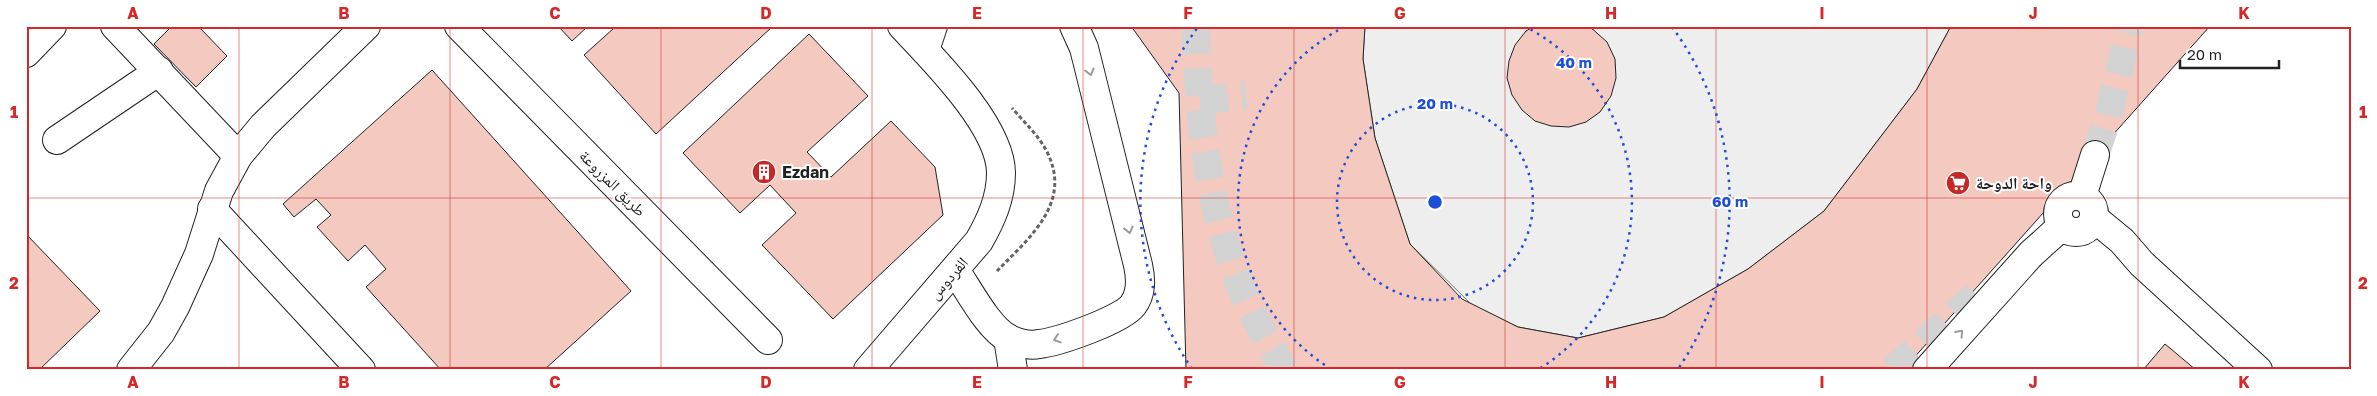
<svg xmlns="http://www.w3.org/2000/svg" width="2377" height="396" viewBox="0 0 2377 396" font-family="'Golos Text','Noto Naskh Arabic',sans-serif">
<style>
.green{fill:#eee;stroke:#6f6f6f}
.building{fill:#f3c9c0;stroke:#222}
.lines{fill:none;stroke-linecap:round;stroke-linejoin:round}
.minor-tunnel{stroke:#d3d3d3;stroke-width:28;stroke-dasharray:28 14;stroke-linecap:butt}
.minor-casing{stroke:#222;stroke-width:30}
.path{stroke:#646464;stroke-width:3;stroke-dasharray:4 2.5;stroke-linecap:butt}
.minor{stroke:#fff;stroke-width:28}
.oneway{stroke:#9c9c9c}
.grid{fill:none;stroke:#d62828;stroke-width:1;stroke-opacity:0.55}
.ring{fill:none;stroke:#1d4ed8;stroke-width:2.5;stroke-dasharray:2.5 5}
.labels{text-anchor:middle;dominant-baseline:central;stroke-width:4;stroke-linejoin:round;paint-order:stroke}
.poi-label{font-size:16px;font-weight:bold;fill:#222;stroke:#fff;text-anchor:start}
.street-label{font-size:16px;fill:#222;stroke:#fff}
.centre{fill:#1d4ed8;stroke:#fff;stroke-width:2.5}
.ring-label{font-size:15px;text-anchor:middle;font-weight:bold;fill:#1d4ed8;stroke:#fff;stroke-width:4;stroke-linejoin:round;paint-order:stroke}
.neatline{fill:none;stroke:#d62828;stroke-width:2}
.grid-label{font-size:16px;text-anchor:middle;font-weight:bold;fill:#d62828}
</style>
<rect width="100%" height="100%" fill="#fff"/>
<path class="green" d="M1365,26h586l-34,63 -93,122 -76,58 -84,48 -86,21 -60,-11 -46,-22 -62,-61 -35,-106 -12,-79z"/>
<g class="building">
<path d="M172,26h26l29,30 -31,31 -42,-43z"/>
<path d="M558,26h30l-16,15z"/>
<path d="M612,26h161l-117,108 -72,-79 30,-27z"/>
<path d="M1131,26h234l-2,33 12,79 35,106 52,55 56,28 60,11 86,-21 84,-48 76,-58 93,-122 34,-63h259l-307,344h-717l-7,-277z"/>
<path d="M1535,26h54l18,16 8,17 1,19 -5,18 -11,16 -14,10 -17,5 -18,-1 -16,-5 -13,-11 -10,-15 -5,-17 2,-17 6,-16 11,-14z"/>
<path d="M809,34l59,62 -61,56 24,25 60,-56 44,46 8,48 -110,104 -71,-74 34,-32 -26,-28 -30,28 -57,-60z"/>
<path d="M432,70l199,221 -87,79h-103l-75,-83 20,-18 -21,-24 -17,16 -31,-34 14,-12 -15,-16 -22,18 -11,-13z"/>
<path d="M26,234l74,77 -61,59h-13z"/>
<path d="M2165,344l31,26h-53z"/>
</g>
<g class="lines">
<g class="minor-tunnel">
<path d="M1196,26c2,86 11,177 43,257 12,31 29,59 46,87"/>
<path d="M1200,101l46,-6"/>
<path d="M2095,155l13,-38 22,-91"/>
<path d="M1893,370l91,-82"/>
</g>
<g class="minor-casing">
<g id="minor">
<path d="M115,26l123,130"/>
<path d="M459,26l309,314"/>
<path d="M925,50l8,-24"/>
<path d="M26,53l26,-27"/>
<path d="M57,140l102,-69"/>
<circle cx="2076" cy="214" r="18"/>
<path d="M2082,196l13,-41"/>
<path d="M212,209l149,161"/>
<path d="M2094,218l28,23 20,23 116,106"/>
<path d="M955,270c14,20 33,58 54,69 9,4 20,7 30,5 19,-2 83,-24 94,-39 9,-12 8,-26 5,-40l-54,-217 -10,-22"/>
<path d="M1008,338l5,32"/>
<path d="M131,370l30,-38 14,-25 24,-53 20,-63 19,-35 25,-30 103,-100"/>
<path d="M868,370l111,-129c12,-21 22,-43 22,-68 0,-47 -68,-114 -99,-147"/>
<path d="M1927,370l104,-116 31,-28"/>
</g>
</g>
<path class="path" d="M997,271c32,-33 77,-69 49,-121 -8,-15 -22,-28 -34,-42"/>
<use href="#minor" class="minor"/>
</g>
<defs><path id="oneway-chevron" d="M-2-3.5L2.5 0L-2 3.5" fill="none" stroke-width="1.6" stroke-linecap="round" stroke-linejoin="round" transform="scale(1.25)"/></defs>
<g class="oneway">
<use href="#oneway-chevron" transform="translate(1090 72) rotate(76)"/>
<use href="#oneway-chevron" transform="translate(1129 230) rotate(76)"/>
<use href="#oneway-chevron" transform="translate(1960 333) rotate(-48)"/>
<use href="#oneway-chevron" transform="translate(1057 339) rotate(162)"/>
</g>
<path class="grid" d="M239,26v344M450,26v344M661,26v344M872,26v344M1083,26v344M1294,26v344M1505,26v344M1716,26v344M1927,26v344M2138,26v344M26,198h2325"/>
<g class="ring">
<circle cx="1435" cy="202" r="98"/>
<path d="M1331 369A197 197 0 0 1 1346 26M1524 26A197 197 0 0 1 1539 369"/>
<path d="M1192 369A295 295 0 0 1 1198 27M1672 27A295 295 0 0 1 1678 369"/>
</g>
<defs>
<g id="building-disc" transform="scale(1.25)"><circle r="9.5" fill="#c62828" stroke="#fff"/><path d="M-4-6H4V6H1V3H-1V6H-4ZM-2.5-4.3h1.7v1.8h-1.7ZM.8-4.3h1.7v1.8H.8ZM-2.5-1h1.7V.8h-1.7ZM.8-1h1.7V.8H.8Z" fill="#fff"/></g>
<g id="supermarket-disc" transform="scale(1.25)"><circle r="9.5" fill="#c62828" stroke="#fff"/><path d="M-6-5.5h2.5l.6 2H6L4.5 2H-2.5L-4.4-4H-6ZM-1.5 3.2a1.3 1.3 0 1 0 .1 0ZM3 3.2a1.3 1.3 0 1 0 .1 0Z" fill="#fff"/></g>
</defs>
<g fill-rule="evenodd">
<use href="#building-disc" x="764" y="172"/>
<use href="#supermarket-disc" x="1958" y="183"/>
</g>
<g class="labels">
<g class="poi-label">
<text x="782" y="172">Ezdan</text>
<text x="1976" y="183">واحة الدوحة</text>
</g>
<g class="street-label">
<text transform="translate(613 183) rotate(45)">طريق المزروعة</text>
<text transform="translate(948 278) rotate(-49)">الفردوس</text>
</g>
</g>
<circle cx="1435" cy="202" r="8" class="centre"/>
<g class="ring-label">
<text x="1574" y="68">40 m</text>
<text x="1435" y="109">20 m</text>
<text x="1730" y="207">60 m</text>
</g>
<rect width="2377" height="396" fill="none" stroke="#ffffff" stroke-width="55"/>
<path d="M2180 60v8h99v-8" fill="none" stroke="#222222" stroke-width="2.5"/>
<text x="2187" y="60" font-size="15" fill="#222222" stroke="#ffffff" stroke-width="4" paint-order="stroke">20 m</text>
<rect x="28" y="28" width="2322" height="340" class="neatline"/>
<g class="grid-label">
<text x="133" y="19">A</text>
<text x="344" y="19">B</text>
<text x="555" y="19">C</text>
<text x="766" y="19">D</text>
<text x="977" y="19">E</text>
<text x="1188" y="19">F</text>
<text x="1400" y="19">G</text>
<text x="1611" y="19">H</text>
<text x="1822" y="19">I</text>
<text x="2033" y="19">J</text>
<text x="2244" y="19">K</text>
<text x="14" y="118">1</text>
<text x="2363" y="118">1</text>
<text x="14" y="289">2</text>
<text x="2363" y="289">2</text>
<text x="133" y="388">A</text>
<text x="344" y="388">B</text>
<text x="555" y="388">C</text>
<text x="766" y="388">D</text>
<text x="977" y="388">E</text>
<text x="1188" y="388">F</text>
<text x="1400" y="388">G</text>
<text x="1611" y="388">H</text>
<text x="1822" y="388">I</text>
<text x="2033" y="388">J</text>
<text x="2244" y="388">K</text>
</g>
</svg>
